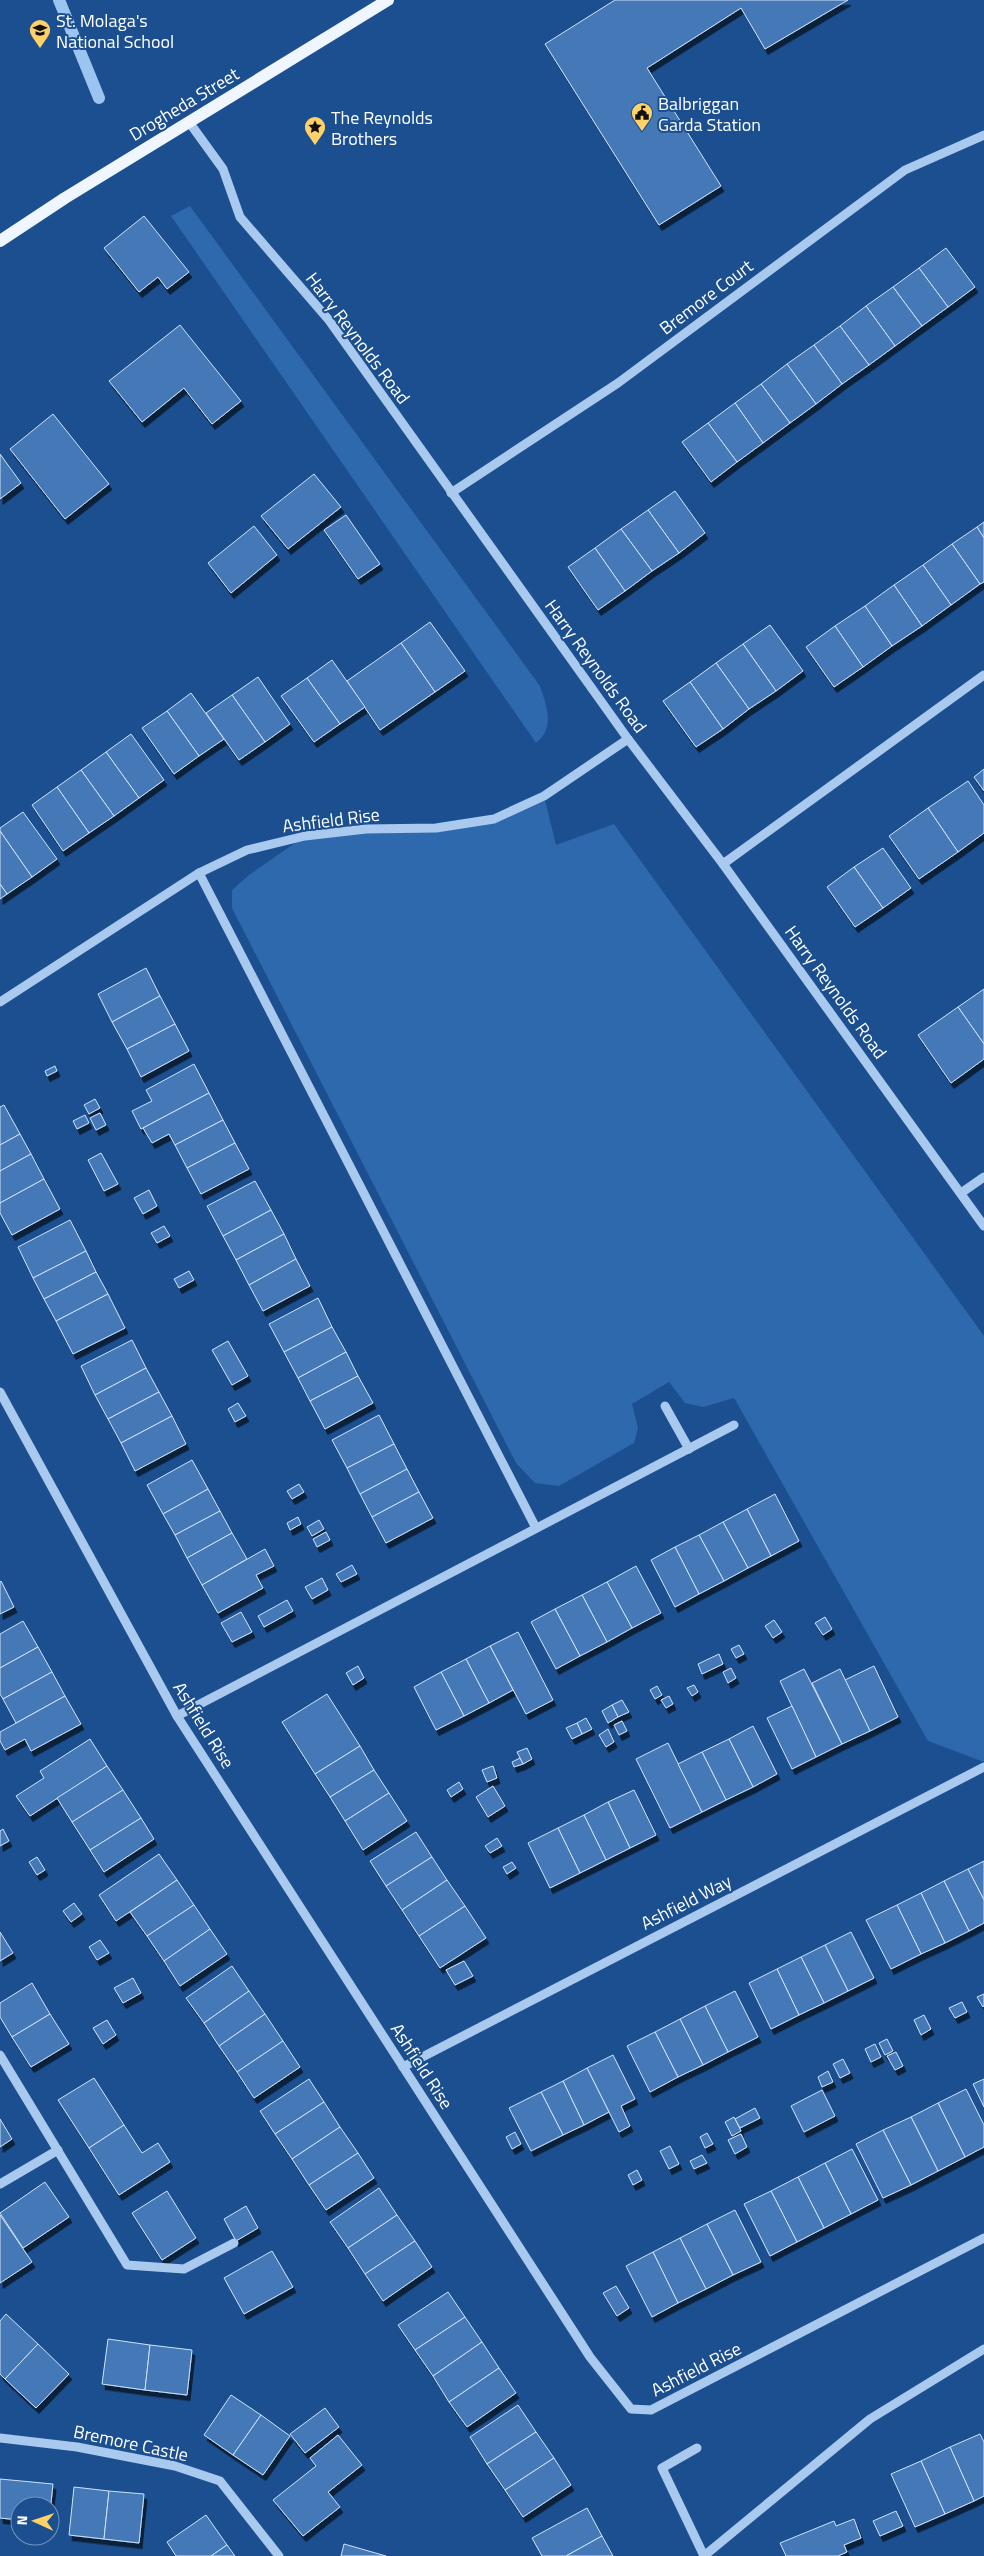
<svg xmlns="http://www.w3.org/2000/svg" width="984" height="2556" viewBox="0 0 984 2556" font-family="'Titillium Web',sans-serif">
<style>
.green{fill:#2e69ad}
.lines{fill:none;stroke-linecap:round;stroke-linejoin:round}
.stream{stroke:#9cc4f0;stroke-width:12}
.building{fill:#4478b7;stroke:#cfe3fa;filter:url(#shadow)}
.minor{stroke:#a9c9ee;stroke-width:9}
.major{stroke:#f0f6ff;stroke-width:12}
.labels{text-anchor:middle;dominant-baseline:central;stroke-width:4;stroke-linejoin:round;paint-order:stroke}
.poi-label{font-size:18px;fill:#fff;stroke:#1b4f8f;text-anchor:start}
.street-label{font-size:18px;fill:#fff;stroke:#1b4f8f}
</style>
<defs>
<filter id="shadow"><feDropShadow dx="3" dy="5.5" stdDeviation="0" flood-color="#0009"/></filter>
</defs>
<rect width="100%" height="100%" fill="#1b4f8f"/>
<g class="green">
<path d="M190,206l350,480c6,19 16,41 -4,57l-365,-527z"/>
<path d="M544,796l12,49 58,-21 370,512v426l-56,-21 -194,-343 -31,9 -18,-4 -16,-21 -37,22 6,24 -4,15 -75,43 -24,-3 -19,-20 -284,-555v-18l17,-15 56,-39 131,-8 58,-9z"/>
</g>
<g class="lines">
<path class="stream" d="M59,0l40,98"/>
</g>
<g class="building">
<path d="M615,0h233l-83,49 -24,-41 -94,60 74,118 -62,39 -114,-181z"/>
<path d="M144,216l45,56 -22,17 -9,-12 -19,15 -35,-44z"/>
<path d="M946,248l29,39 -27,20 -29,-39z"/>
<path d="M919,268l29,39 -26,19 -29,-39z"/>
<path d="M893,287l29,39 -27,20 -29,-40z"/>
<path d="M866,306l29,40 -26,19 -29,-39z"/>
<path d="M180,325l61,76 -29,23 -28,-36 -42,34 -33,-41z"/>
<path d="M840,326l29,39 -27,19 -28,-39z"/>
<path d="M814,345l28,39 -26,20 -29,-40z"/>
<path d="M787,364l29,40 -26,19 -29,-39z"/>
<path d="M761,384l29,39 -27,20 -28,-40z"/>
<path d="M735,403l28,40 -26,19 -29,-39z"/>
<path d="M53,414l56,70 -44,35 -55,-70z"/>
<path d="M708,423l29,39 -26,20 -29,-40z"/>
<path d="M0,454l21,29 -21,16z"/>
<path d="M314,474l27,33 -53,42 -27,-33z"/>
<path d="M675,491l30,42 -26,20 -31,-43z"/>
<path d="M648,510l31,43 -27,18 -31,-42z"/>
<path d="M346,515l34,49 -22,15 -34,-49z"/>
<path d="M984,522v16l-7,-11z"/>
<path d="M254,526l23,29 -46,38 -23,-30z"/>
<path d="M977,527l7,11v44l-4,2 -28,-40z"/>
<path d="M621,529l31,42 -27,20 -30,-43z"/>
<path d="M952,544l28,40 -29,21 -28,-40z"/>
<path d="M595,548l30,43 -27,19 -30,-43z"/>
<path d="M923,565l28,40 -29,21 -28,-41z"/>
<path d="M894,585l28,41 -30,20 -27,-40z"/>
<path d="M865,606l27,40 -29,21 -28,-41z"/>
<path d="M430,622l35,49 -30,21 -34,-49z"/>
<path d="M770,625l33,46 -27,20 -33,-47z"/>
<path d="M835,626l28,41 -29,20 -28,-40z"/>
<path d="M401,643l34,49 -55,38 -33,-49z"/>
<path d="M743,644l33,47 -27,18 -33,-46z"/>
<path d="M332,660l33,47 -25,17 -33,-46z"/>
<path d="M716,663l33,46 -26,20 -33,-47z"/>
<path d="M258,677l32,47 -25,18 -33,-47z"/>
<path d="M307,678l33,46 -26,18 -33,-46z"/>
<path d="M690,682l33,47 -27,18 -33,-46z"/>
<path d="M191,693l33,46 -25,17 -32,-45z"/>
<path d="M232,695l33,47 -26,18 -33,-47z"/>
<path d="M167,711l32,45 -25,18 -32,-46z"/>
<path d="M131,734l33,46 -25,18 -33,-46z"/>
<path d="M106,752l33,46 -25,18 -33,-46z"/>
<path d="M984,769v22l-10,-14z"/>
<path d="M81,770l33,46 -25,17 -32,-46z"/>
<path d="M968,781l16,24v28l-26,19 -30,-44z"/>
<path d="M57,787l32,46 -26,18 -31,-46z"/>
<path d="M928,808l30,44 -39,27 -30,-43z"/>
<path d="M23,812l34,47 -25,18 -32,-46v-3z"/>
<path d="M0,831l32,46 -25,17 -7,-10z"/>
<path d="M883,848l28,40 -28,20 -29,-41z"/>
<path d="M854,867l29,41 -28,19 -28,-40z"/>
<path d="M0,884l7,10 -7,5z"/>
<path d="M146,968l14,28 -48,26 -14,-28z"/>
<path d="M984,989v55l-26,-37z"/>
<path d="M160,996l15,28 -48,25 -15,-27z"/>
<path d="M958,1007l26,37v15l-33,24 -33,-48z"/>
<path d="M175,1024l14,27 -48,26 -14,-28z"/>
<path d="M194,1064l15,29 -68,36 -9,-18 20,-10 -6,-11z"/>
<path d="M55,1066l2,5 -10,5 -2,-5z"/>
<path d="M209,1093l14,27 -48,25 -6,-11 -17,9 -9,-15z"/>
<path d="M95,1099l5,9 -11,6 -5,-9z"/>
<path d="M4,1105l16,29 -20,11v-38z"/>
<path d="M100,1113l6,12 -10,5 -6,-12z"/>
<path d="M85,1115l4,8 -12,6 -4,-8z"/>
<path d="M223,1120l12,23 -48,25 -12,-23z"/>
<path d="M20,1134l11,20 -31,17v-26z"/>
<path d="M235,1143l14,26 -48,25 -14,-26z"/>
<path d="M101,1153l17,31 -14,7 -16,-31z"/>
<path d="M31,1154l13,25 -44,24v-32z"/>
<path d="M44,1179l16,30 -48,26 -12,-22v-10z"/>
<path d="M255,1181l16,29 -48,26 -16,-30z"/>
<path d="M149,1190l8,16 -14,8 -9,-16z"/>
<path d="M271,1210l13,24 -48,26 -13,-24z"/>
<path d="M70,1220l16,31 -53,27 -15,-31z"/>
<path d="M164,1226l6,10 -13,7 -6,-10z"/>
<path d="M284,1234l12,25 -47,26 -13,-25z"/>
<path d="M86,1251l10,21 -52,27 -11,-21z"/>
<path d="M296,1259l14,27 -47,25 -14,-26z"/>
<path d="M189,1271l5,9 -15,8 -5,-9z"/>
<path d="M96,1272l12,22 -52,27 -12,-22z"/>
<path d="M108,1294l17,34 -52,26 -17,-33z"/>
<path d="M318,1298l14,29 -48,25 -15,-28z"/>
<path d="M332,1327l14,25 -48,26 -14,-26z"/>
<path d="M132,1340l14,28 -51,27 -14,-29z"/>
<path d="M228,1341l20,35 -16,9 -20,-35z"/>
<path d="M346,1352l12,24 -48,25 -12,-23z"/>
<path d="M146,1368l13,24 -51,27 -13,-24z"/>
<path d="M358,1376l15,27 -48,26 -15,-28z"/>
<path d="M159,1392l13,24 -51,27 -13,-24z"/>
<path d="M238,1403l8,13 -11,6 -7,-13z"/>
<path d="M379,1415l15,29 -47,24 -15,-28z"/>
<path d="M172,1416l14,28 -51,27 -14,-28z"/>
<path d="M394,1444l13,25 -47,25 -13,-26z"/>
<path d="M192,1460l16,29 -45,25 -16,-29z"/>
<path d="M407,1469l12,23 -47,25 -12,-23z"/>
<path d="M299,1484l5,8 -12,7 -5,-8z"/>
<path d="M208,1489l12,22 -45,24 -12,-21z"/>
<path d="M419,1492l14,26 -47,25 -14,-26z"/>
<path d="M775,1494l24,47 -28,15 -24,-47z"/>
<path d="M747,1509l24,47 -23,12 -25,-46z"/>
<path d="M220,1511l12,22 -45,25 -12,-23z"/>
<path d="M298,1517l3,7 -11,6 -3,-7z"/>
<path d="M319,1520l5,9 -12,7 -5,-9z"/>
<path d="M723,1522l25,46 -24,13 -25,-46z"/>
<path d="M326,1532l4,8 -13,7 -4,-8z"/>
<path d="M232,1533l15,26 -45,26 -15,-27z"/>
<path d="M699,1535l25,46 -25,13 -24,-47z"/>
<path d="M675,1547l24,47 -24,13 -24,-47z"/>
<path d="M265,1549l9,17 -18,9 7,13 -45,25 -16,-28z"/>
<path d="M352,1565l5,9 -16,8 -5,-8z"/>
<path d="M636,1566l25,47 -29,15 -25,-46z"/>
<path d="M322,1578l6,12 -16,9 -7,-12z"/>
<path d="M1,1581l13,26 -14,7v-32z"/>
<path d="M607,1582l25,46 -25,14 -25,-47z"/>
<path d="M582,1595l25,47 -27,14 -25,-47z"/>
<path d="M287,1600l6,11 -29,16 -6,-11z"/>
<path d="M555,1609l25,47 -24,13 -25,-47z"/>
<path d="M241,1612l11,20 -20,10 -11,-19z"/>
<path d="M825,1617l7,12 -9,6 -8,-12z"/>
<path d="M774,1620l8,12 -9,6 -8,-12z"/>
<path d="M23,1621l15,26 -38,21v-34z"/>
<path d="M518,1632l35,68 -27,14 -36,-68z"/>
<path d="M739,1645l5,9 -8,4 -5,-9z"/>
<path d="M490,1646l23,44 -24,13 -23,-44z"/>
<path d="M38,1647l14,25 -49,27 -3,-5v-26z"/>
<path d="M719,1654l4,10 -21,10 -4,-10z"/>
<path d="M466,1659l23,44 -25,13 -23,-44z"/>
<path d="M358,1666l6,12 -11,7 -7,-12z"/>
<path d="M874,1666l24,51 -28,14 -25,-51z"/>
<path d="M731,1668l5,10 -8,5 -5,-11z"/>
<path d="M804,1669l38,75 -26,13 -36,-76z"/>
<path d="M840,1669l30,62 -28,13 -30,-61z"/>
<path d="M52,1672l13,24 -49,27 -13,-24z"/>
<path d="M441,1672l23,44 -28,14 -22,-43z"/>
<path d="M694,1685l4,7 -6,4 -5,-8z"/>
<path d="M657,1686l5,9 -7,4 -5,-9z"/>
<path d="M327,1694l33,52 -45,28 -33,-52z"/>
<path d="M65,1696l16,28 -50,27 -6,-12 -20,11 -5,-9v-9z"/>
<path d="M669,1696l4,8 -7,4 -5,-8z"/>
<path d="M622,1700l7,12 -11,5 -6,-12z"/>
<path d="M612,1705l6,12 -10,6 -6,-12z"/>
<path d="M792,1706l24,51 -24,12 -25,-51z"/>
<path d="M586,1718l6,11 -10,5 -5,-11z"/>
<path d="M622,1721l5,10 -8,4 -5,-10z"/>
<path d="M577,1723l5,11 -10,5 -6,-11z"/>
<path d="M753,1726l24,48 -24,13 -24,-48z"/>
<path d="M608,1729l6,13 -8,5 -7,-12z"/>
<path d="M90,1739l17,27 -77,50 -14,-20 28,-18 -4,-7z"/>
<path d="M729,1739l24,48 -27,13 -24,-48z"/>
<path d="M668,1743l34,69 -32,16 -34,-69z"/>
<path d="M360,1746l14,24 -44,27 -15,-23z"/>
<path d="M527,1748l5,11 -9,5 -6,-12z"/>
<path d="M702,1752l24,48 -24,12 -24,-48z"/>
<path d="M520,1758l3,6 -9,3 -2,-5z"/>
<path d="M107,1766l16,24 -51,32 -15,-24z"/>
<path d="M493,1766l4,12 -10,4 -5,-12z"/>
<path d="M374,1770l15,23 -44,28 -15,-24z"/>
<path d="M459,1782l4,7 -12,8 -4,-7z"/>
<path d="M493,1786l12,20 -17,11 -12,-20z"/>
<path d="M123,1790l18,28 -51,32 -18,-28z"/>
<path d="M634,1790l22,45 -26,13 -22,-46z"/>
<path d="M389,1793l18,28 -44,29 -18,-29z"/>
<path d="M608,1802l22,46 -24,12 -22,-45z"/>
<path d="M584,1815l22,45 -26,13 -22,-45z"/>
<path d="M141,1818l13,21 -50,33 -14,-22z"/>
<path d="M558,1828l22,45 -30,15 -22,-45z"/>
<path d="M3,1829l6,12 -9,5v-15z"/>
<path d="M416,1832l16,25 -46,29 -16,-25z"/>
<path d="M497,1838l5,8 -12,7 -5,-7z"/>
<path d="M159,1854l18,26 -61,41 -17,-26z"/>
<path d="M37,1857l8,13 -8,5 -8,-13z"/>
<path d="M432,1857l15,23 -45,30 -16,-24z"/>
<path d="M984,1861v39l-16,-31z"/>
<path d="M512,1862l4,6 -9,6 -4,-7z"/>
<path d="M968,1869l16,31v23l-15,8 -25,-50z"/>
<path d="M177,1880l17,25 -47,31 -17,-24z"/>
<path d="M447,1880l18,26 -46,30 -17,-26z"/>
<path d="M944,1881l25,50 -24,12 -24,-50z"/>
<path d="M921,1893l24,50 -24,11 -24,-49z"/>
<path d="M74,1903l8,11 -11,8 -8,-11z"/>
<path d="M194,1905l16,24 -46,32 -17,-25z"/>
<path d="M897,1905l24,49 -30,15 -25,-49z"/>
<path d="M465,1906l21,32 -46,30 -21,-32z"/>
<path d="M210,1929l17,25 -47,32 -16,-25z"/>
<path d="M0,1932l13,21 -13,8z"/>
<path d="M851,1932l23,46 -26,13 -23,-46z"/>
<path d="M100,1940l9,13 -12,7 -8,-13z"/>
<path d="M825,1945l23,46 -24,12 -23,-46z"/>
<path d="M801,1957l23,46 -25,12 -22,-46z"/>
<path d="M464,1961l9,15 -18,9 -9,-15z"/>
<path d="M232,1966l17,25 -45,32 -18,-25z"/>
<path d="M777,1969l22,46 -28,14 -22,-46z"/>
<path d="M133,1978l8,15 -18,10 -9,-15z"/>
<path d="M32,1983l18,31 -38,23 -12,-20v-14z"/>
<path d="M249,1991l16,23 -46,32 -15,-23z"/>
<path d="M735,1991l23,46 -30,15 -23,-46z"/>
<path d="M984,1994v12l-1,1 -6,-10z"/>
<path d="M962,2002l5,10 -12,6 -6,-10z"/>
<path d="M705,2006l23,46 -25,13 -23,-46z"/>
<path d="M50,2014l19,30 -38,23 -19,-30z"/>
<path d="M265,2014l18,27 -46,31 -18,-26z"/>
<path d="M924,2015l7,14 -10,6 -7,-15z"/>
<path d="M680,2019l23,46 -25,12 -23,-45z"/>
<path d="M107,2020l9,15 -13,9 -10,-16z"/>
<path d="M655,2032l23,45 -28,15 -23,-46z"/>
<path d="M887,2039l6,12 -8,4 -6,-12z"/>
<path d="M283,2041l17,26 -46,31 -17,-26z"/>
<path d="M875,2044l6,13 -10,5 -6,-13z"/>
<path d="M896,2052l7,14 -8,4 -8,-14z"/>
<path d="M613,2055l22,44 -14,7 9,20 -11,6 -32,-64z"/>
<path d="M843,2059l7,14 -10,5 -7,-14z"/>
<path d="M587,2068l22,44 -25,13 -21,-44z"/>
<path d="M828,2071l5,11 -11,5 -4,-10z"/>
<path d="M94,2078l30,47 -35,23 -31,-48z"/>
<path d="M309,2079l15,23 -49,32 -15,-23z"/>
<path d="M984,2079v28l-11,-23z"/>
<path d="M563,2081l21,44 -21,10 -22,-43z"/>
<path d="M966,2089l18,36v22l-19,10 -27,-54z"/>
<path d="M822,2090l13,26 -31,16 -13,-26z"/>
<path d="M541,2092l22,43 -32,16 -22,-43z"/>
<path d="M324,2102l16,25 -48,32 -17,-25z"/>
<path d="M938,2103l27,54 -27,14 -27,-54z"/>
<path d="M755,2108l5,10 -20,10 -5,-9z"/>
<path d="M734,2117l7,14 -9,5 -7,-14z"/>
<path d="M911,2117l27,54 -27,14 -28,-55z"/>
<path d="M0,2119l12,20 -12,8z"/>
<path d="M124,2125l18,28 16,-10 12,19 -51,33 -30,-47z"/>
<path d="M340,2127l18,26 -49,32 -17,-26z"/>
<path d="M883,2130l28,55 -28,13 -27,-54z"/>
<path d="M515,2132l6,12 -9,5 -6,-12z"/>
<path d="M707,2133l6,11 -8,4 -5,-11z"/>
<path d="M741,2134l6,13 -12,7 -7,-14z"/>
<path d="M670,2146l9,18 -10,5 -9,-18z"/>
<path d="M852,2149l26,51 -27,14 -26,-51z"/>
<path d="M358,2153l16,25 -48,32 -17,-25z"/>
<path d="M702,2155l5,8 -13,6 -4,-8z"/>
<path d="M825,2163l26,51 -27,14 -26,-51z"/>
<path d="M637,2170l5,10 -9,5 -5,-10z"/>
<path d="M798,2177l26,51 -27,14 -26,-51z"/>
<path d="M45,2182l24,35 -46,31 -23,-35z"/>
<path d="M379,2188l18,27 -49,33 -18,-26z"/>
<path d="M167,2191l29,47 -34,22 -30,-47z"/>
<path d="M771,2191l26,51 -27,14 -26,-52z"/>
<path d="M246,2206l12,22 -22,13 -12,-22z"/>
<path d="M735,2210l26,52 -28,13 -26,-51z"/>
<path d="M0,2215l32,47 -32,21z"/>
<path d="M397,2215l18,26 -50,33 -17,-26z"/>
<path d="M707,2224l26,51 -27,14 -26,-51z"/>
<path d="M680,2238l26,51 -28,14 -25,-51z"/>
<path d="M415,2241l17,26 -49,34 -18,-27z"/>
<path d="M272,2251l21,36 -49,27 -20,-36z"/>
<path d="M653,2252l25,51 -26,14 -26,-51z"/>
<path d="M616,2286l13,22 -12,8 -14,-23z"/>
<path d="M448,2292l17,25 -50,33 -17,-25z"/>
<path d="M6,2314l32,30 -33,35 -5,-5v-53z"/>
<path d="M465,2317l17,25 -49,34 -18,-26z"/>
<path d="M108,2339l42,6 -5,45 -43,-6z"/>
<path d="M482,2342l17,26 -50,34 -16,-26z"/>
<path d="M38,2344l31,30 -33,34 -31,-29z"/>
<path d="M150,2345l42,5 -5,45 -42,-5z"/>
<path d="M499,2368l17,25 -49,34 -18,-25z"/>
<path d="M231,2395l30,20 -28,40 -29,-20z"/>
<path d="M518,2405l18,27 -49,32 -17,-27z"/>
<path d="M325,2408l14,19 -34,26 -15,-19z"/>
<path d="M261,2415l29,21 -27,39 -30,-20z"/>
<path d="M536,2432l18,26 -49,32 -18,-26z"/>
<path d="M980,2434l4,8v54l-10,5 -24,-54z"/>
<path d="M338,2435l24,30 -34,27 12,15 -37,29 -30,-36 43,-34 -6,-8z"/>
<path d="M950,2447l24,54 -29,13 -24,-53z"/>
<path d="M554,2458l17,27 -48,32 -18,-27z"/>
<path d="M921,2461l24,53 -30,13 -24,-53z"/>
<path d="M0,2479l53,5 -3,28v-6h-30v14l-20,-2z"/>
<path d="M74,2487l35,4 -5,48 -35,-4z"/>
<path d="M109,2491l35,3 -5,49 -35,-4z"/>
<path d="M587,2508l15,28 -36,20h-24l-10,-18z"/>
<path d="M896,2511l7,15 -23,10 -7,-15z"/>
<path d="M206,2515l21,30 -16,11h-35l-9,-14z"/>
<path d="M854,2519l7,19 -17,7 3,7 -9,4h-52l-6,-13 54,-22 2,5z"/>
<path d="M602,2536l11,20h-47z"/>
<path d="M344,2544l42,12h-45z"/>
<path d="M227,2545l8,11h-24z"/>
</g>
<g class="lines">
<g class="minor">
<path d="M189,122l34,47 17,48 88,102 300,420 95,125 261,362"/>
<path d="M451,493l167,-110 287,-213 79,-35"/>
<path d="M723,864l261,-189"/>
<path d="M199,873l337,655"/>
<path d="M0,1002l199,-129 48,-23 58,-14 61,-7 70,-1 58,-9 50,-23 84,-57"/>
<path d="M961,1193l23,-16"/>
<path d="M0,1392l177,324 413,641 41,52 20,1 333,-172"/>
<path d="M665,1406l24,43"/>
<path d="M177,1716l557,-291"/>
<path d="M0,2055l127,210 57,4 50,-26"/>
<path d="M403,2067l581,-300"/>
<path d="M0,2184l58,-34"/>
<path d="M0,2438l77,9 98,19 45,15 59,75"/>
<path d="M697,2448l-35,20 42,88"/>
<path d="M704,2556l166,-137 114,-70"/>
</g>
<path class="major" d="M0,241l65,-43 323,-198"/>
</g>
<defs>
<g id="school-pin" transform="scale(1.125)"><path d="M0 17L-7.5 6A9.5 9.5 0 1 1 7.5 6Z" fill="#ffd166" stroke="#1b4f8f"/><path d="M0-5L7-2L0 1L-7-2ZM-4 1L0 2.5L4 1V4Q0 6-4 4Z" fill="#111"/></g>
<g id="civic-pin" transform="scale(1.125)"><path d="M0 17L-7.5 6A9.5 9.5 0 1 1 7.5 6Z" fill="#ffd166" stroke="#1b4f8f"/><path d="M-.6-6.5H3V-4.5H.6V-3L4-1V1h2V6H-6V1h2V-1L-.6-3ZM-1.2 2.5V6h2.4V2.5Z" fill="#111"/></g>
<g id="sight-pin" transform="scale(1.125)"><path d="M0 17L-7.5 6A9.5 9.5 0 1 1 7.5 6Z" fill="#ffd166" stroke="#1b4f8f"/><path d="M0-6L1.8-2.2L6-1.7L2.9 1.2L3.7 5.4L0 3.3L-3.7 5.4L-2.9 1.2L-6-1.7L-1.8-2.2Z" fill="#111"/></g>
</defs>
<g fill-rule="evenodd">
<use href="#school-pin" x="40" y="30"/>
<use href="#civic-pin" x="642" y="113"/>
<use href="#sight-pin" x="315" y="127"/>
</g>
<g class="labels">
<g class="poi-label">
<text x="56" y="20">St. Molaga's<tspan x="56" dy="21">National School</tspan></text>
<text x="658" y="103">Balbriggan<tspan x="658" dy="21">Garda Station</tspan></text>
<text x="331" y="117">The Reynolds<tspan x="331" dy="21">Brothers</tspan></text>
</g>
<g class="street-label">
<text transform="translate(184 104) rotate(-31)">Drogheda Street</text>
<text transform="translate(706 297) rotate(-37)">Bremore Court</text>
<text transform="translate(358 338) rotate(53)">Harry Reynolds Road</text>
<text transform="translate(596 666) rotate(54)">Harry Reynolds Road</text>
<text transform="translate(331 820) rotate(-7)">Ashfield Rise</text>
<text transform="translate(836 992) rotate(54)">Harry Reynolds Road</text>
<text transform="translate(204 1725) rotate(58)">Ashfield Rise</text>
<text transform="translate(686 1902) rotate(-27)">Ashfield Way</text>
<text transform="translate(422 2066) rotate(57)">Ashfield Rise</text>
<text transform="translate(696 2369) rotate(-27)">Ashfield Rise</text>
<text transform="translate(131 2443) rotate(12)">Bremore Castle</text>
</g>
</g>
<g transform="translate(35 2521) rotate(273)"><circle r="24" fill="#1b4f8f" stroke="#7695bc"/>
<path d="M0-4L9 19L0 12L-9 19Z" fill="#ffd166"/>
<text y="-8" font-size="14" font-weight="bold" text-anchor="middle" fill="#ffffff">N</text>
</g>
</svg>
